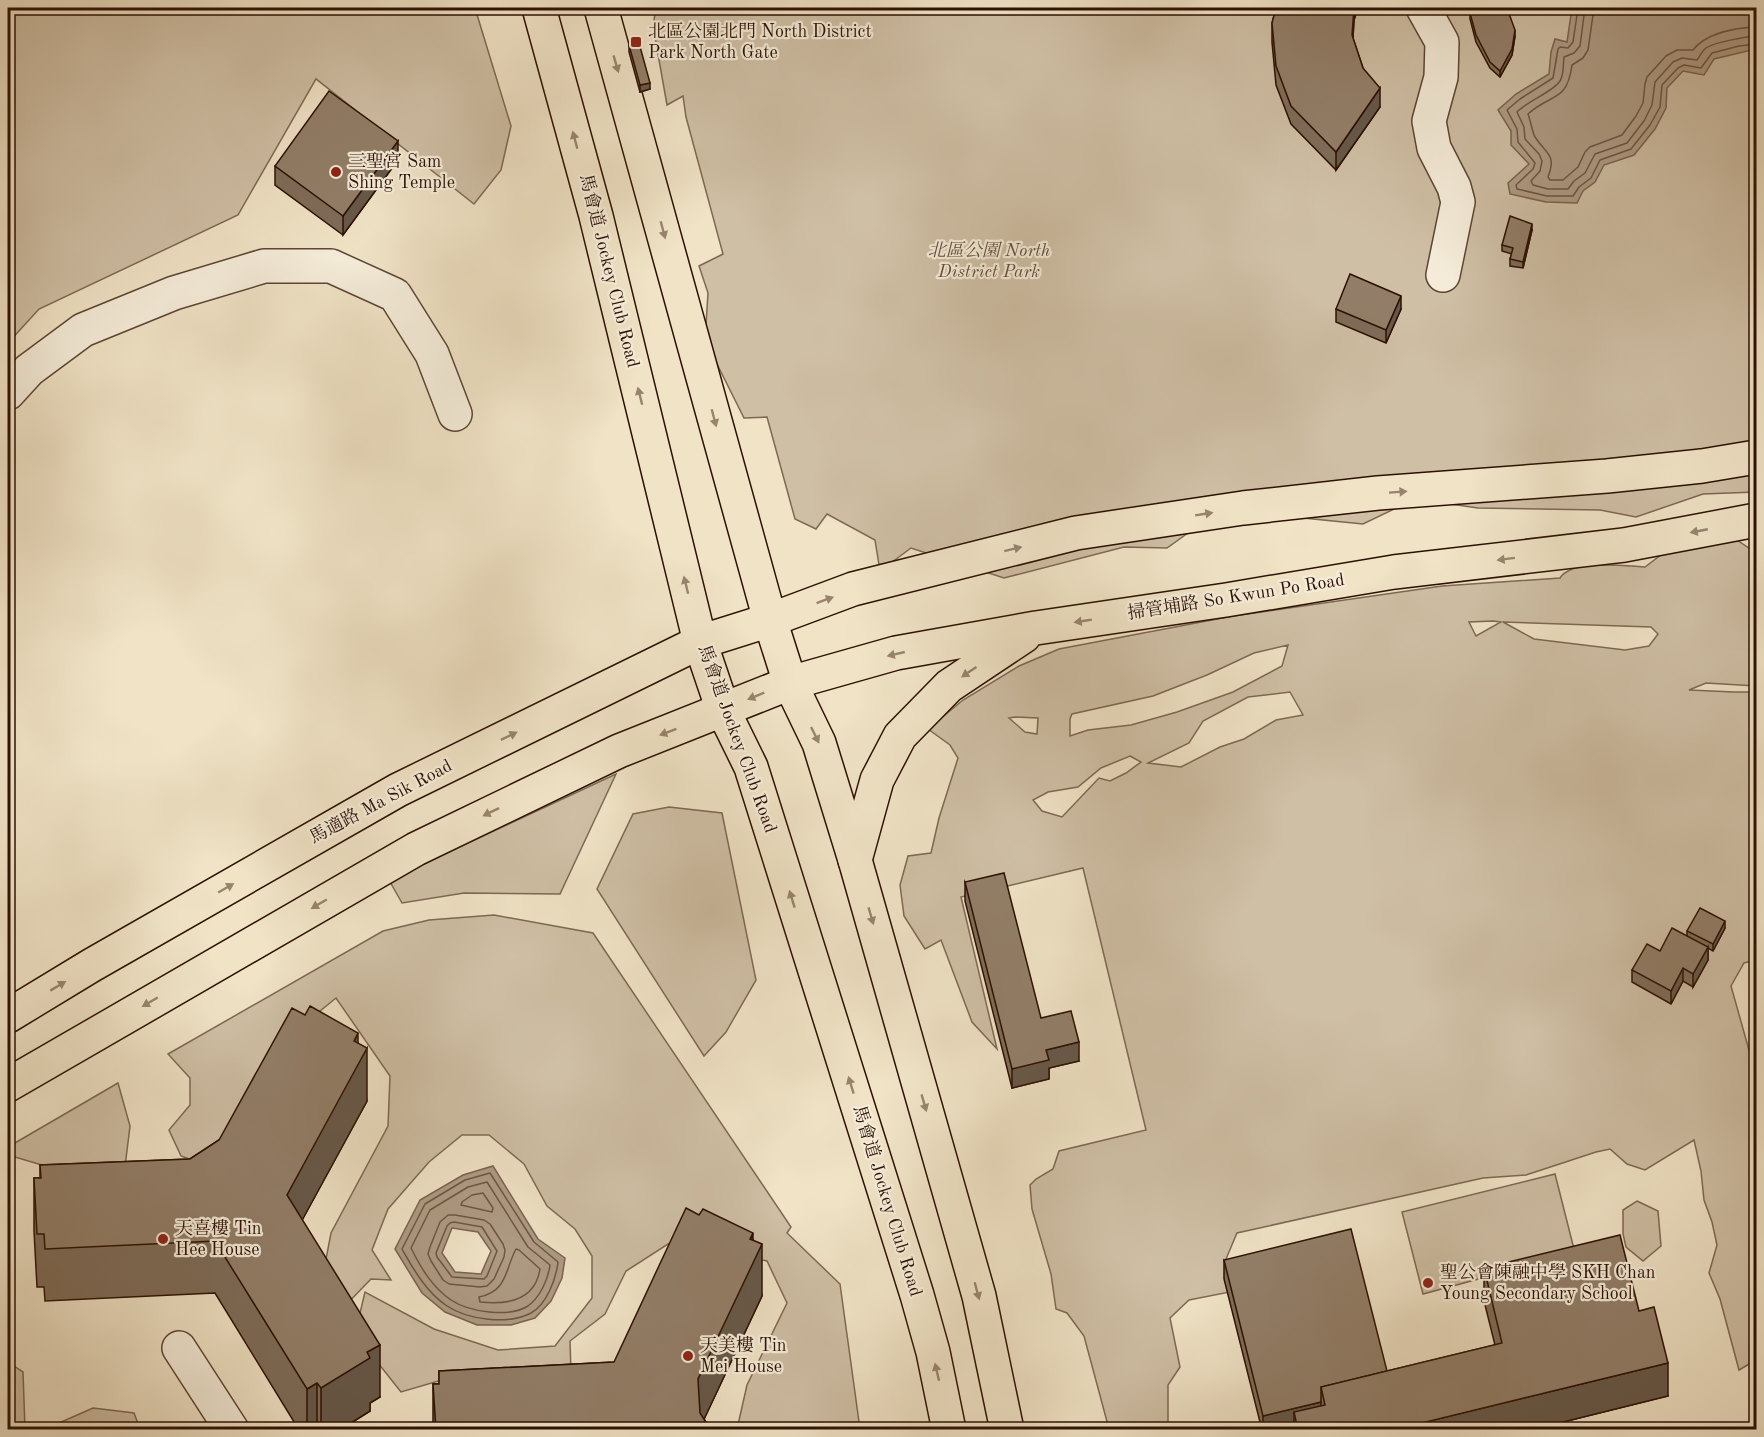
<svg xmlns="http://www.w3.org/2000/svg" width="1764" height="1437" viewBox="0 0 1764 1437" font-family="'Old Standard TT','Noto Serif SC',serif">
<style>
.green{fill:#cfbfa5;stroke:#7e6854;stroke-width:1.5;fill-rule:evenodd}
.water{fill:#ae9b84;stroke:#7a6350;stroke-width:1.5;fill-rule:evenodd}
.lines{fill:none;stroke-linecap:round;stroke-linejoin:round}
.shore{stroke:#6e5644;stroke-width:1.5}
.minor-casing{stroke:#5e4534;stroke-width:36}
.major-casing{stroke:#2d1003;stroke-width:36}
.minor{stroke:#f5edda;stroke-width:33}
.major{stroke:#f0e3c6;stroke-width:33}
.wall{fill:#7e6c59;stroke:#2d1003;stroke-width:1.5}
.shaded-wall{fill:#665849;stroke:#2d1003;stroke-width:1.5}
.building{fill:#927e68;stroke:#2d1003;stroke-width:1.5}
.oneway{fill:#98846e}
.poi-dot{fill:#8f2418;stroke:#f5edda;stroke-width:2}
.labels{text-anchor:middle;dominant-baseline:central;stroke-width:4.5;stroke-linejoin:round;paint-order:stroke}
.poi-label{font-size:18px;fill:#2d1003;stroke:#f5edda;text-anchor:start}
.park-label{font-size:18px;font-style:italic;fill:#664d3c;stroke:#f5edda}
.street-label{font-size:18px;fill:#2d1003;stroke:#f5edda}
</style>
<rect width="100%" height="100%" fill="#f0e3c6"/>
<filter id="stains"><feTurbulence type="fractalNoise" baseFrequency=".00333" numOctaves="4"/><feColorMatrix values="0 0 0 0 .2 0 0 0 0 .09 0 0 0 0 .02 0 0 0 .5 -.17"/></filter>
<radialGradient id="worn" r=".72"><stop offset=".6" stop-color="#630" stop-opacity="0"/><stop offset="1" stop-color="#630" stop-opacity=".3"/></radialGradient>
<g class="green">
<path d="M8,8h467l36,118 -10,44 -27,34 -158,-125 -78,136 -199,94 -31,34z"/>
<path d="M656,8h1100v484l-53,2 -67,23 -36,-7 -122,-2 -63,-9 -52,25 -80,-8 -45,-19 -71,51 -43,-1 -120,31 -93,-30 -31,23 -5,-31 -48,-26 -11,15 -21,-10 -28,-102 -23,1 -39,-78 3,-47 -9,-27 24,-12 -37,-137 -3,-21 -16,9 -14,-79z"/>
<path d="M1734,538l22,15v133l-50,-3 -17,7 45,2h22v268l-12,3 -13,23 25,89v285l-17,10 -19,-71 -11,-26 8,-28 -5,-23 -8,-22 -3,-29 -7,-31 -49,30 -18,-6 -17,-15 -14,3 -70,23 -43,3 -246,55 -11,26 4,33 -41,8 -19,18 10,49 -12,18v44h-59l-25,-93 -17,-23 -11,-4 -5,-35 -19,-65 -2,-24 6,-6 17,-10 6,-18 87,-21 -63,-262 -122,29 36,152 -25,-27 -31,-82 -16,9 -21,-33 -4,-31 8,-29 23,-3 8,-35 19,-60 -8,-13 -22,-16 35,-29 56,-34 40,-17 174,-33 209,-30 118,-8c12,-19 65,-12 85,-11l25,-19zM1493,621l8,1 -25,14 -7,-14zM1503,622l148,5 7,7 -9,12 -24,4 -91,-11zM1288,645l-6,21 -49,26 -56,20 -46,13 -43,5 -18,6v-17l2,-5 81,-18 54,-21 47,-22zM1290,692l13,23 -27,5 -32,19 -24,8 -39,20 -33,-4 41,-20 14,-22 45,-24zM1015,717l23,1 -1,16 -12,-2 -16,-14zM1130,756l11,6 -15,11 -16,8 -11,-3 -37,39 -20,-6 -9,-11 15,-8 30,-5 23,-19z"/>
<path d="M616,774l-56,120 -96,-1 -62,10 -13,-23z"/>
<path d="M669,807l53,6 34,167 -30,52 -22,24 -107,-167 36,-75z"/>
<path d="M494,915l99,18 198,294 -4,6 53,51 20,145h-123l10,-44 40,-82 -20,-42 -32,-6 -41,-14 -26,3 -42,27 -21,43 -35,27 1,31 -112,3 -58,17 -46,-58 10,-42 69,37 64,21 57,-4 37,-48v-42l-17,-27 -28,-23 -23,-42 -35,-29h-27l-33,27 -41,47 -16,41 19,30 -20,-1 -33,34 -17,-28 10,-52 57,-107 2,-50 -54,-78 -60,49 -63,121 -32,-12 -12,-26 21,-25v-27l-22,-24 215,-123 46,-11z"/>
<path d="M118,1083l12,43 -7,57 -61,-12 -54,-16v-8z"/>
<path d="M1555,1174l20,79 -152,41 -21,-82z"/>
<path d="M1637,1201l21,10 3,35 -18,15 -17,-14 -3,-13v-24z"/>
<path d="M8,1362l15,10 2,57h-17z"/>
<path d="M93,1408l41,5 6,16h-79l-2,-6z"/>
</g>
<g class="water">
<path d="M1572,8h184v41l-42,10 -10,16 -21,-4 -16,17 -1,20 -11,21 -21,26 -30,10 -9,17 -12,9 -6,12 -31,-1 -36,-8 -2,-11 21,-19 -18,-19v-14l-13,-21 18,-16 33,-20 2,-22 4,-13 12,3z"/>
<path d="M493,1166l45,73 27,19 -3,20 -11,23 -16,17 -24,7h-34l-32,-13 -23,-19 -27,-44 25,-49 43,-25zM452,1228l26,4 13,19 -10,23 -26,-2 -13,-19z"/>
</g>
<g class="lines">
<g class="shore">
<path d="M1578,8l-5,34 -5,6 -8,-1 -2,2 -5,29 -33,21 -13,11 10,19 1,13 17,21 -2,6 -17,16 1,4 30,7h26l6,-9 12,-9 9,-18 31,-11 19,-24 10,-18 2,-22 16,-17 6,-3 17,3 11,-15 27,-7 17,-2"/>
<path d="M1585,8l-5,38 -6,7 -10,4c-1,8 0,18 -4,24 -7,11 -33,20 -43,31l7,15 1,12 14,15 3,7 -2,10 -9,10 2,4 15,4h20l6,-8 11,-8 10,-19 32,-11 17,-22 8,-16 3,-23 18,-20 9,-4 15,2c3,-4 5,-9 9,-12 9,-6 39,-11 50,-12"/>
<path d="M1594,8l-6,42 -5,8 -11,7c-5,38 -21,28 -44,49 2,5 5,20 7,23 11,17 22,17 13,40l2,3h13l15,-13 7,-15 5,-5 32,-12 14,-19 7,-13 2,-19 2,-7 19,-21 11,-6h16c13,-17 42,-22 63,-23"/>
<path d="M490,1173l44,69 24,20c-2,17 -11,42 -27,51 -23,12 -63,7 -84,-7 -21,-14 -33,-36 -45,-57l23,-45 40,-24z"/>
<path d="M487,1182l41,65 22,18c-2,15 -10,32 -22,41 -19,12 -59,6 -77,-6 -19,-13 -30,-32 -40,-52l19,-38 38,-23z"/>
<path d="M483,1193l10,15 -1,4 -31,-7 1,-3 10,-7z"/>
<path d="M448,1215h7l29,5 6,4 13,20 2,6 -1,7 -10,22 -7,7 -7,1 -31,-3 -6,-4 -12,-19 -3,-7 2,-7 10,-25z"/>
<path d="M454,1222l28,5 15,24 -10,25 -3,3 -32,-2 -15,-20 -1,-4 11,-27 3,-3z"/>
<path d="M516,1249l3,1 21,19c-5,32 -33,36 -60,33l-1,-5c29,-6 26,-28 37,-48z"/>
</g>
<g class="minor-casing">
<g id="minor">
<path d="M1423,8l19,34 -1,35 -12,44 5,27 20,39 4,15 -15,73"/>
<path d="M8,393l21,-23 54,-40 91,-37 90,-27h67l64,29 37,59 23,60"/>
<path d="M179,1348l53,82"/>
</g>
</g>
<g class="major-casing">
<g id="major">
<path d="M539,8l57,208 104,426 23,68 28,57 166,528 16,57 16,78"/>
<path d="M601,8l169,612 20,63 29,60 36,117 124,436 28,134"/>
<path d="M855,860l22,-80 23,-44 49,-50 75,-50"/>
<path d="M8,1016l84,-51 306,-175 302,-148 70,-22 83,-31 223,-56 167,-25 135,-15 229,-17 95,-10 54,-9"/>
<path d="M8,1085l408,-236 203,-98 171,-68 106,-30 140,-25 190,-28 168,-28 230,-27 132,-25"/>
</g>
</g>
<use href="#minor" class="minor"/>
<use href="#major" class="major"/>
</g>
<g class="wall">
<path d="M1276,8h82l-4,12 -1,18 10,30 17,39 -44,63 -45,-46 -15,-39 -4,-43v-19z"/>
<path d="M1470,13l45,23 -3,19 -12,22 -10,-9 -14,-26 -6,-23z"/>
<path d="M629,45l21,44 -10,3 -11,-40z"/>
<path d="M398,160l-55,75 -68,-50v-19z"/>
<path d="M1532,230l-9,38 -13,-2v-7l2,-5 -10,-3v-6z"/>
<path d="M1336,309h65l-15,34 -50,-21z"/>
<path d="M965,882l76,136 38,43 -30,7v11l-37,9 -47,-187z"/>
<path d="M1725,928l-12,23 -5,-3v12l-15,27 -10,-6 -12,23 -39,-22v-12l28,-19 27,-15v-5z"/>
<path d="M358,1043l9,58 -65,119 78,177 -10,6v8l-30,19h-41l-84,-137 -170,8 -1,-14h-7l-3,-56v-53h6v-13l150,-6 29,-19z"/>
<path d="M753,1240l9,56 -58,123 7,11h-278v-46h6v-13l175,-9z"/>
<path d="M1224,1260l163,111 108,-26 -11,-44v-33l155,43 29,85 -137,34h-237v-3l-10,3h-22l-38,-151z"/>
</g>
<g class="shaded-wall">
<path d="M1354,8h4l-4,12 -2,34z"/>
<path d="M1515,30v6l-3,19 -12,22v-6z"/>
<path d="M650,83v6l-10,3v-7z"/>
<path d="M1380,88v19l-44,63v-18z"/>
<path d="M398,141v19l-55,75v-19z"/>
<path d="M1532,224v6l-9,38v-6z"/>
<path d="M1401,296v13l-15,34v-13z"/>
<path d="M1725,921v7l-12,23v-7z"/>
<path d="M1708,947v13l-15,27v-13z"/>
<path d="M1683,968v13l-12,23v-13z"/>
<path d="M358,1033v31l9,-16v53l-80,147v-53z"/>
<path d="M1079,1042v19l-30,7v11l-37,9v-19l34,-19z"/>
<path d="M753,1233v28l9,-17v52l-63,134 -1,-51z"/>
<path d="M380,1345v52l-10,6v8l-30,19h-19v-42l46,-36z"/>
<path d="M1668,1363v33l-137,34h-138z"/>
<path d="M317,1383v47h-10v-41z"/>
<path d="M1321,1402v18l-27,-8v15l-10,3h-21v-14z"/>
</g>
<g class="building">
<path d="M1276,8h78l-2,27 11,33 17,20 -44,64 -45,-46 -15,-40 -4,-43z"/>
<path d="M1475,8h32l8,22 -3,19 -12,22 -10,-9 -14,-27 -6,-22z"/>
<path d="M639,43l11,40 -10,2 -11,-40z"/>
<path d="M329,91l69,50 -55,75 -68,-50z"/>
<path d="M1510,216l22,8 -9,38 -13,-3 3,-11 -11,-3z"/>
<path d="M1350,274l51,22 -15,34 -50,-21z"/>
<path d="M1004,873l37,145 30,-7 8,31 -33,8 3,10 -37,9 -47,-187z"/>
<path d="M1700,908l25,13 -12,23 -26,-13z"/>
<path d="M1672,928l36,19 -15,27 -10,-6 -12,23 -39,-21 15,-26 13,7z"/>
<path d="M310,1006l48,27 -4,8 13,7 -80,147 93,150 -13,7 3,6 -49,30 -4,-5 -10,6 -92,-148 -170,8 -1,-15h-7l-3,-56h7l-1,-13 150,-6 29,-19 73,-132 13,7z"/>
<path d="M686,1208l13,7 4,-6 50,24 -3,6 12,5 -64,135 2,34 11,17h-275l-3,-46h6v-13l175,-9z"/>
<path d="M1351,1229l36,142 -66,16v15l-58,14 -39,-156z"/>
<path d="M1620,1235l19,76 15,-4 14,56 -275,67h-95l-4,-18 31,-7 -4,-18 181,-44 -18,-75z"/>
</g>
<defs><path id="oneway-solid" d="M-6-.8H1V-3.2L6.5 0L1 3.2V.8H-6Z" transform="scale(1.5)"/></defs>
<g class="oneway">
<use href="#oneway-solid" transform="translate(616 64) rotate(74)"/>
<use href="#oneway-solid" transform="translate(575 140) rotate(-105)"/>
<use href="#oneway-solid" transform="translate(663 230) rotate(75)"/>
<use href="#oneway-solid" transform="translate(640 396) rotate(-104)"/>
<use href="#oneway-solid" transform="translate(714 418) rotate(75)"/>
<use href="#oneway-solid" transform="translate(1398 492) rotate(-4)"/>
<use href="#oneway-solid" transform="translate(1204 514) rotate(-9)"/>
<use href="#oneway-solid" transform="translate(1699 531) rotate(169)"/>
<use href="#oneway-solid" transform="translate(1013 549) rotate(-14)"/>
<use href="#oneway-solid" transform="translate(1506 559) rotate(173)"/>
<use href="#oneway-solid" transform="translate(686 585) rotate(-104)"/>
<use href="#oneway-solid" transform="translate(825 600) rotate(-20)"/>
<use href="#oneway-solid" transform="translate(1083 621) rotate(171)"/>
<use href="#oneway-solid" transform="translate(896 654) rotate(167)"/>
<use href="#oneway-solid" transform="translate(969 672) rotate(146)"/>
<use href="#oneway-solid" transform="translate(756 696) rotate(158)"/>
<use href="#oneway-solid" transform="translate(668 732) rotate(159)"/>
<use href="#oneway-solid" transform="translate(815 735) rotate(64)"/>
<use href="#oneway-solid" transform="translate(509 736) rotate(-26)"/>
<use href="#oneway-solid" transform="translate(491 812) rotate(154)"/>
<use href="#oneway-solid" transform="translate(226 888) rotate(-30)"/>
<use href="#oneway-solid" transform="translate(792 899) rotate(-107)"/>
<use href="#oneway-solid" transform="translate(319 904) rotate(150)"/>
<use href="#oneway-solid" transform="translate(871 916) rotate(74)"/>
<use href="#oneway-solid" transform="translate(58 986) rotate(-31)"/>
<use href="#oneway-solid" transform="translate(150 1002) rotate(150)"/>
<use href="#oneway-solid" transform="translate(851 1085) rotate(-107)"/>
<use href="#oneway-solid" transform="translate(924 1103) rotate(74)"/>
<use href="#oneway-solid" transform="translate(977 1291) rotate(75)"/>
<use href="#oneway-solid" transform="translate(937 1372) rotate(-103)"/>
</g>
<g class="poi-dot">
<rect x="630" y="36" width="12" height="12" rx="3"/>
<circle cx="336" cy="172" r="6"/>
<circle cx="163" cy="1239" r="6"/>
<circle cx="1428" cy="1283" r="6"/>
<circle cx="688" cy="1356" r="6"/>
</g>
<g class="labels">
<g class="poi-label">
<text x="648" y="32">北區公園北門 North District<tspan x="648" dy="21">Park North Gate</tspan></text>
<text x="348" y="162">三聖宮 Sam<tspan x="348" dy="21">Shing Temple</tspan></text>
<text x="175" y="1229">天喜樓 Tin<tspan x="175" dy="21">Hee House</tspan></text>
<text x="1440" y="1273">聖公會陳融中學 SKH Chan<tspan x="1440" dy="21">Young Secondary School</tspan></text>
<text x="700" y="1346">天美樓 Tin<tspan x="700" dy="21">Mei House</tspan></text>
</g>
<g class="park-label">
<text x="989" y="251">北區公園 North<tspan x="989" dy="21">District Park</tspan></text>
</g>
<g class="street-label">
<text transform="translate(609 271) rotate(76)">馬會道 Jockey Club Road</text>
<text transform="translate(1236 597) rotate(-9)">掃管埔路 So Kwun Po Road</text>
<text transform="translate(737 739) rotate(70)">馬會道 Jockey Club Road</text>
<text transform="translate(381 802) rotate(-28)">馬適路 Ma Sik Road</text>
<text transform="translate(887 1201) rotate(73)">馬會道 Jockey Club Road</text>
</g>
</g>
<rect width="1764" height="1437" fill="none" stroke="#f0e3c6" stroke-width="30"/>
<rect x="9" y="9" width="1746" height="1419" fill="none" stroke="#2d1003" stroke-width="3"/>
<rect x="15" y="15" width="1734" height="1407" fill="none" stroke="#2d1003" stroke-width="1.5"/>
<rect width="100%" height="100%" filter="url(#stains)"/>
<rect width="100%" height="100%" fill="url(#worn)"/>
</svg>
